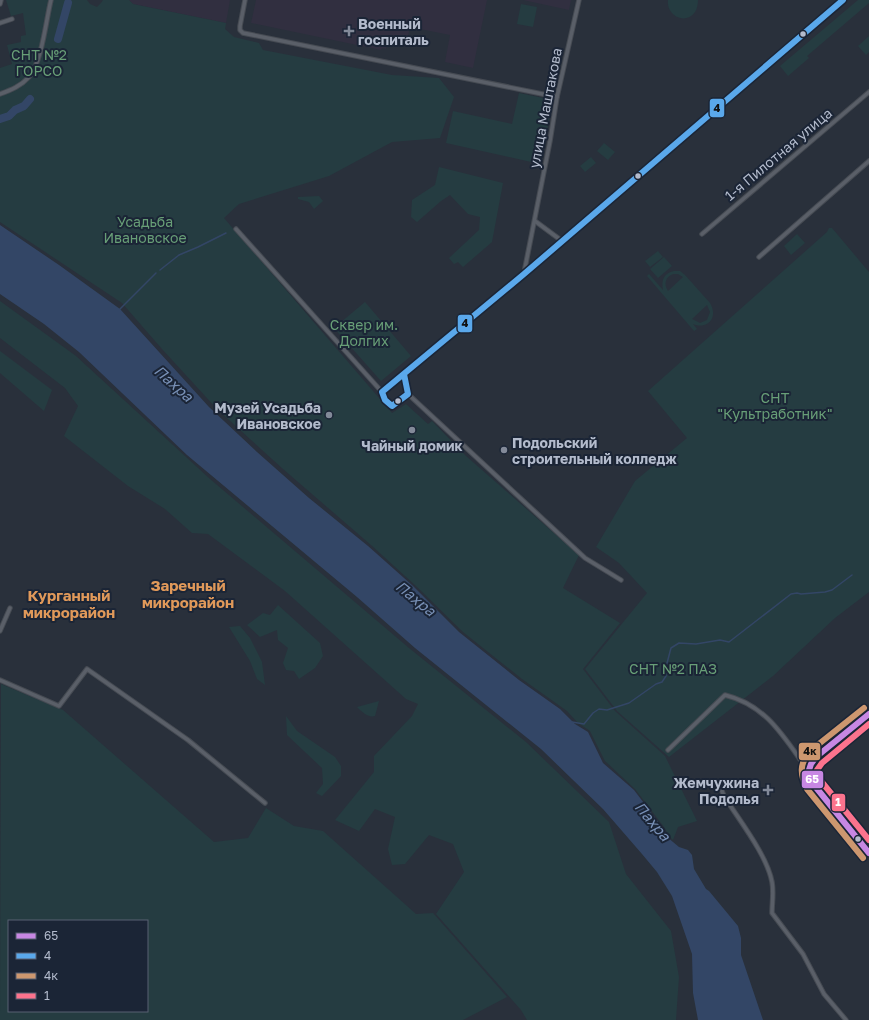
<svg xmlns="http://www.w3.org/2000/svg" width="869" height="1020" viewBox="0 0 869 1020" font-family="'Golos Text',sans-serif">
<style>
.medical{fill:#312f40}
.green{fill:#253c41;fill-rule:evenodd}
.water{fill:#334666}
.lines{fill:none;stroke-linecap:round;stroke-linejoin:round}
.stream{stroke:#334666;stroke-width:1.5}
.river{stroke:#334666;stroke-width:8}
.street-casing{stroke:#464b53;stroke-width:5.5}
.secondary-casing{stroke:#464b53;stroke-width:8}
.street{stroke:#5a5f68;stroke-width:3.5}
.secondary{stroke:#585d66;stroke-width:5.5}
.bus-1-casing{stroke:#1b2536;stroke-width:9}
.bus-2-casing{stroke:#1b2536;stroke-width:9}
.bus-3-casing{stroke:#1b2536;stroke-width:9}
.bus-4-casing{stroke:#1b2536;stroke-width:9}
.bus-1{stroke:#c787e3;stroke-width:6}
.bus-2{stroke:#5aa8eb;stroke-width:6}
.bus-3{stroke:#cd976f;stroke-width:6}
.bus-4{stroke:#fc738d;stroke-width:6}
.poi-dot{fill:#838a99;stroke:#1b2536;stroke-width:1.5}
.bus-dot{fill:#b3bbcc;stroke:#1b2536;stroke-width:1.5}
.labels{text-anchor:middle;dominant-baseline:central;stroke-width:4;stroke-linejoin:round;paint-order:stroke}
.poi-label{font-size:14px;font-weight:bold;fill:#b3bbcc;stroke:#1b2536;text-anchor:start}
.park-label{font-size:14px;fill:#689f77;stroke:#1b2536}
.street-label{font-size:14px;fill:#b3bbcc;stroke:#1b2536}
.water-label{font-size:15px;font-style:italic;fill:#7890b6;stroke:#1b2536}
.neighbourhood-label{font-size:15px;font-weight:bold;fill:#e0995a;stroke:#1b2536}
.line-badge{stroke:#1b2536;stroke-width:1.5}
.badge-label{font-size:11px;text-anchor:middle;font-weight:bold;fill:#fff}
.pale-badge-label{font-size:11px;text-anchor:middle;font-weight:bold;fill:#111}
</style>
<rect width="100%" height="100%" fill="#29303b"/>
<g class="medical">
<path d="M129,0h101l-4,23 -93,-19z"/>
<path d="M256,0h231l-14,68 -28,-6 5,-27 -40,-8 -4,19 -13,-2v-3l-5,-1 -2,9 -4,-1 -1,2 -130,-27z"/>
<path d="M523,0h48l-2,10z"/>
</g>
<g class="green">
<path d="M6,0h81l3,4 7,3 4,-4 2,-3h26l4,4 93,19 -1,6 9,8 25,6 4,7 129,25 47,3 15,19 -14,41 -48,4 -63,34 -90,28 -15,14 168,195 14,-9 22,20 4,-3 34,35 113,99 -16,33 57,35 -37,46 32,42 50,45 32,65 -19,6 -5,13 -4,-4 -5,-9 -29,-38 -30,-28 -15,-30 -13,-9 -10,-11 -45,-32 -59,-47 -47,-46 -45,-41 -88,-76 -66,-60 -55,-60 -40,-46 -122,-81v-154l12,-4 -5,-19 14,-3v-6l5,-1 -3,-22 -12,3z"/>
<path d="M668,0h30c0,4 -1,9 -3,12 -10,14 -29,3 -27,-12z"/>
<path d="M858,0h11v3l-62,53 2,2 -21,18 -8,-10z"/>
<path d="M521,4l16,3 -4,20 -16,-3z"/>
<path d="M869,36v16l-3,3 -8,-9z"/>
<path d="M519,93l34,7 -13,64 -94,-21 7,-32 59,13z"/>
<path d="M604,143l11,9 -7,8 -11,-9z"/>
<path d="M591,157l5,6 -11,9 -5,-6z"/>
<path d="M439,167l64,16 -11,59 -29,25 -5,-5 -4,2 -5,-6 30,-28 1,-13 -12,-3 -18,-19 -9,6 -24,21 -6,-5 1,-17 23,-15z"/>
<path d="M319,196l4,5 -9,8 -5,-7 -11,-3v-2z"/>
<path d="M829,228h3l37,44v320l-34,26 -62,58 -104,81 -52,-46 -32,-42 62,-76 -28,-30 -23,-16 39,-66 52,-43 -39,-47 179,-159z"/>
<path d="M797,234l8,9 -14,12 -7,-9z"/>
<path d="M658,251l5,6 -13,10 -5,-6z"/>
<path d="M664,257l8,9 -14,12 -8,-9z"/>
<path d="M674,271h6l5,4 25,28c9,15 -3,27 -17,21l4,5 -3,2 -47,-55 2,-2 14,16c-2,-10 1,-17 11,-19zM673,274h5l5,3 -15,14c-5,-8 -2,-14 5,-17zM707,305l3,7 -3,8 -7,3 -8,-4z"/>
<path d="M0,301l76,55 134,123 199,169 117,94 83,80 17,52 45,57 8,46 -3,43h-149l-6,-10 -85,-96 28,-42 -11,-28 -24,-9 -24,29 -13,1 -4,-16 7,-32 -20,-8 -16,22 -24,-11 39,-48v-16l38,-40 6,-12 -12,-5 -121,-108 -77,-57 -16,-1 -27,-24 -37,-23 -64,-50 14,-30 -13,-18 -65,-50z"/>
<path d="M365,302l46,54 -30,25 -47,-53z"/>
<path d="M0,351l52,39 -8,21 -44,-38z"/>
<path d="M278,605l42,38 3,13 -8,12 -16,11 -5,-8 -8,-1 -3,-7 5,-15 -10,-8 -1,-10 -17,7 -13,-12 16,-12 7,2z"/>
<path d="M240,626l10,12 12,24 3,23 -8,-6 -7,-18 -21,-34z"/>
<path d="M1,684l62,26 151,132 34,-4 18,-30 28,18 29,5 93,83 17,-1 74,84 -44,23h-463zM9,921h138v90h-138z"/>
<path d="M379,701l-4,15c-7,2 -13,-4 -18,-9z"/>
<path d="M286,716l11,15 38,26 6,9v10l-19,20 -6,-3 7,-9 -1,-16 -35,-33z"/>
</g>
<path class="water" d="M0,225l59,40 61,44 89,98 48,45 52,46 59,48 45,40 46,46 60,48 41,29 15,15 13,8 15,31 31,27 28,37 5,10 12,10 9,3 4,5 2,14 12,20 3,2 29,35 3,12v17l22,65h-65l-5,-27 -1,-39 -20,-58 -15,-24 -15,-18 -39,-45 -62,-60 -126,-101 -58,-51 -170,-142 -108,-103 -35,-28 -44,-30z"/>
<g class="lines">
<g class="stream">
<path d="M160,270l19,-15 19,-8 28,-14"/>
<path d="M120,309l36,-36"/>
<path d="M572,722l12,2 9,-11 6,-4 8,1 22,-7 27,-19 6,-2 4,-6v-9l5,-19 8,-5 17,1 24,-4 9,2 62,-48 6,-1 4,1 24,-2 7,-2 20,-15"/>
</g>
<g class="river">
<path d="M58,39l10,-36"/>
<path d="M0,119l9,-3 6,-6 9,-4 6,-7"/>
</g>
<g class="street-casing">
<g id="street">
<path d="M245,0l-5,26v4l3,3 314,64"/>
<path d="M0,4l1,-4"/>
<path d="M0,23l12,-4"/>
<path d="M0,94c11,-4 21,-8 29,-17 13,-15 17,-57 22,-77"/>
<path d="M535,221l27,20"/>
<path d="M236,229l146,163"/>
<path d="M702,234l167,-142"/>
<path d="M759,257l110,-96"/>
<path d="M524,273l26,-132 7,-44 22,-97"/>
<path d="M404,374l4,20 -16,12c-5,-2 -10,-8 -10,-14l142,-118 319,-274"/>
<path d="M408,394l177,164 36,22"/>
<path d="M0,631l10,-23"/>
<path d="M0,680l59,26 28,-37 101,71 77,63"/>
<path d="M668,750l57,-55c40,10 57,39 79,70l5,3"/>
<path d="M720,786l4,10c15,24 43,59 48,86 2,10 0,21 0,31l31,41 21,40 22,26"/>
</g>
</g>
<g class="secondary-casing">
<path id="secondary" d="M869,714l-53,43c-10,10 -8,16 -2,28l55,68"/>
</g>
<use href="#street" class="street"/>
<use href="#secondary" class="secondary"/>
<g class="bus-1-casing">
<path id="bus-1" d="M869,714l-53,43 -5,7 -2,6 5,15 55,68"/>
</g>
<g class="bus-2-casing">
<path id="bus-2" d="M404,374l4,20 -16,12 -7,-6 -3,-8 142,-118 319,-274"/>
</g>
<g class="bus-3-casing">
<path id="bus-3" d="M863,858l-56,-69c-7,-14 -8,-25 3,-38l54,-43"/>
</g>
<g class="bus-4-casing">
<path id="bus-4" d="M869,724l-47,39 -5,7 4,11 48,59"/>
</g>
<use href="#bus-1" class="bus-1"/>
<use href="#bus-2" class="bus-2"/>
<use href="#bus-3" class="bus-3"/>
<use href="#bus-4" class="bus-4"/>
</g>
<g class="poi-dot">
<path d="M347 25h4v4h4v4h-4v4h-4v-4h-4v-4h4z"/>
<circle cx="329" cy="415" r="4"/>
<circle cx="412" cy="430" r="4"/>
<circle cx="504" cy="450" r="4"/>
<path d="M766 784h4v4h4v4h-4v4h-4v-4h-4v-4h4z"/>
</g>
<g class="bus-dot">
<circle cx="803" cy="34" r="3.5"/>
<circle cx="638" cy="176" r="3.5"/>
<circle cx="398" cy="401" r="3.5"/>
<circle cx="858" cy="839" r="3.5"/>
</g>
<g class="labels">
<g class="poi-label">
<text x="358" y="23">Военный<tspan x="358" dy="16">госпиталь</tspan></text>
<text x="321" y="407" text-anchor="end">Музей Усадьба<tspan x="321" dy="16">Ивановское</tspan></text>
<text x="512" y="442">Подольский<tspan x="512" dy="16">строительный колледж</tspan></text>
<text x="412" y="445" text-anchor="middle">Чайный домик</text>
<text x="759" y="782" text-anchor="end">Жемчужина<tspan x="759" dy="16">Подолья</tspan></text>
</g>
<g class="park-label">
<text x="39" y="54">СНТ №2<tspan x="39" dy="16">ГОРСО</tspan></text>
<text x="145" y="221">Усадьба<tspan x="145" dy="16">Ивановское</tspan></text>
<text x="364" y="324">Сквер им.<tspan x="364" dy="16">Долгих</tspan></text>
<text x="775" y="397">СНТ<tspan x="775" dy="16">"Культработник"</tspan></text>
<text x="673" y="668">СНТ №2 ПАЗ</text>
</g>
<g class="street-label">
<text transform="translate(545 108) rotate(-79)">улица Маштакова</text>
<text transform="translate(778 154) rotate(-40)">1-я Пилотная улица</text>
</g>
<g class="water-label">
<text transform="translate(174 383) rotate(42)">Пахра</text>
<text transform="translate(416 598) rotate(39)">Пахра</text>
<text transform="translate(653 821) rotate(50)">Пахра</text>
</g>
<g class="neighbourhood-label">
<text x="188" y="585">Заречный<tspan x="188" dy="17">микрорайон</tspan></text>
<text x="69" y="595">Курганный<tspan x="69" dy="17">микрорайон</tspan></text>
</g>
</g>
<g class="line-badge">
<rect x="709" y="98" width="16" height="20" rx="4" fill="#5aa8eb"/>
<rect x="457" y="314" width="16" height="19" rx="4" fill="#5aa8eb"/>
<rect x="798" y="742" width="23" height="19" rx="4" fill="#cd976f"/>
<rect x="801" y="770" width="23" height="19" rx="4" fill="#c787e3"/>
<rect x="831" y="793" width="15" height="19" rx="4" fill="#fc738d"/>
</g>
<g class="badge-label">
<text x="812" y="783">65</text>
<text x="838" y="806">1</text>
</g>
<g class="pale-badge-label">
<text x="717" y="112">4</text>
<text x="465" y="327">4</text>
<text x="810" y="755">4к</text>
</g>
<rect x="8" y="920" width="140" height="92" fill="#1b2536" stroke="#586172"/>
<rect x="16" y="933" width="20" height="6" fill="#c787e3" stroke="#586172"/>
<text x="44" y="940" font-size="12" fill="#b3bbcc">65</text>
<rect x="16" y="953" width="20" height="6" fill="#5aa8eb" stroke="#586172"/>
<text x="44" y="960" font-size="12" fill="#b3bbcc">4</text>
<rect x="16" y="973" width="20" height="6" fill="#cd976f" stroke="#586172"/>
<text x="44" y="980" font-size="12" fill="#b3bbcc">4к</text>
<rect x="16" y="993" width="20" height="6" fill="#fc738d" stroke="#586172"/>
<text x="44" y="1000" font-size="12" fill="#b3bbcc">1</text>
</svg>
